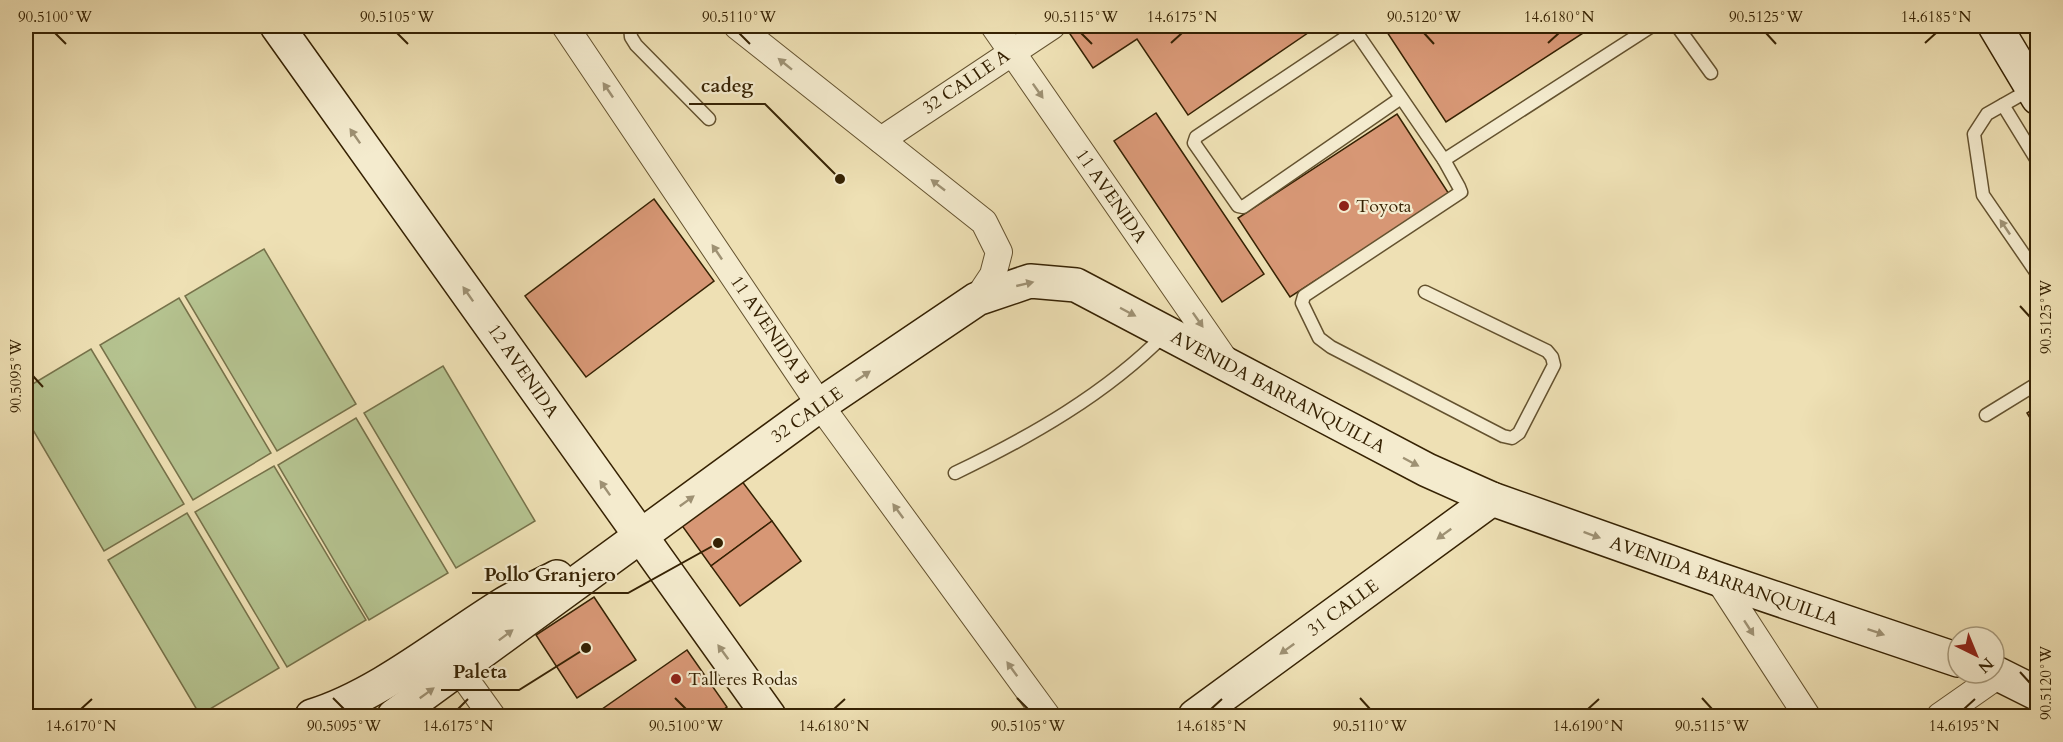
<svg xmlns="http://www.w3.org/2000/svg" width="2063" height="742" viewBox="0 0 2063 742" font-family="Cardo,serif">
<style>
.green{fill:#b5c390;stroke:#76724a;stroke-width:1.5}
.building{fill:#d79775;stroke:#362203;stroke-width:1.5}
.lines{fill:none;stroke-linecap:round;stroke-linejoin:round}
.lane-casing{stroke:#64522f;stroke-width:15}
.street-casing{stroke:#64522f;stroke-width:28}
.secondary-casing{stroke:#362203;stroke-width:36}
.lane{stroke:#f4ebce;stroke-width:12}
.street{stroke:#f4ebce;stroke-width:26}
.secondary{stroke:#f4ebce;stroke-width:33}
.oneway{fill:#9e9173}
.ticks{fill:none;stroke:#362203;stroke-width:2}
.poi-dot{fill:#8f2418;stroke:#f4ebce;stroke-width:2}
.labels{text-anchor:middle;dominant-baseline:central;stroke-width:4.5;stroke-linejoin:round;paint-order:stroke}
.street-label{font-size:18px;fill:#362203;stroke:#f4ebce}
.poi-label{font-size:18px;fill:#362203;stroke:#f4ebce;text-anchor:start}
.leader{fill:none;stroke:#362203;stroke-width:2}
.callout-dot{fill:#362203;stroke:#f4ebce;stroke-width:2}
.callout-label{font-size:20px;text-anchor:middle;font-weight:bold;fill:#362203;stroke:#f4ebce;stroke-width:4.5;stroke-linejoin:round;paint-order:stroke}
.neatline{fill:none;stroke:#362203;stroke-width:2}
.ticks-label{font-size:15px;text-anchor:middle;fill:#362203}
</style>
<rect width="100%" height="100%" fill="#eee0b4"/>
<filter id="stains"><feTurbulence type="fractalNoise" baseFrequency=".00333" numOctaves="4"/><feColorMatrix values="0 0 0 0 .2 0 0 0 0 .09 0 0 0 0 .02 0 0 0 .5 -.17"/></filter>
<radialGradient id="worn" r=".72"><stop offset=".6" stop-color="#630" stop-opacity="0"/><stop offset="1" stop-color="#630" stop-opacity=".3"/></radialGradient>
<g class="green">
<path d="M264,249l92,155 -79,47 -92,-155z"/>
<path d="M179,298l92,155 -78,47 -93,-155z"/>
<path d="M91,349l93,155 -80,47 -78,-133v-30z"/>
<path d="M443,366l92,155 -79,47 -92,-155z"/>
<path d="M356,418l92,155 -79,47 -91,-155z"/>
<path d="M274,466l92,154 -79,47 -92,-155z"/>
<path d="M187,513l92,155 -79,47 -92,-155z"/>
</g>
<g class="building">
<path d="M1076,26h242l-130,89 -51,-76 -44,29 -25,-37z"/>
<path d="M1383,26h211l-148,96z"/>
<path d="M1156,113l108,161 -42,28 -108,-161z"/>
<path d="M1397,114l52,80 -159,103 -52,-79z"/>
<path d="M654,199l60,82 -128,96 -61,-81z"/>
<path d="M2038,406v25l-11,-18z"/>
<path d="M738,476l34,45 -61,45 -33,-46z"/>
<path d="M772,521l29,40 -61,45 -29,-40z"/>
<path d="M594,597l42,63 -59,38 -41,-63z"/>
<path d="M687,650l40,57 -13,9h-118l-1,-2z"/>
</g>
<g class="lines">
<g class="lane-casing">
<g id="lane">
<path d="M630,26l1,11 5,8 73,74"/>
<path d="M1352,26l92,134 208,-134"/>
<path d="M1677,26l34,47"/>
<path d="M1355,31l-159,106 -2,6 44,63 5,1 158,-109"/>
<path d="M2031,89l-44,25 -13,20 9,61 55,80"/>
<path d="M2003,105l35,57"/>
<path d="M1425,292l122,59 5,6 2,8 -35,68 -7,5 -9,-2 -172,-89 -12,-9 -17,-35 2,-7 157,-104 -2,-5 -15,-27"/>
<path d="M1986,415l52,-32"/>
<path d="M955,473c75,-36 151,-79 210,-139"/>
</g>
</g>
<g class="street-casing">
<g id="street">
<path d="M565,26l255,379 227,311"/>
<path d="M737,26l247,196 15,30 -6,23 -16,24"/>
<path d="M994,26l233,337"/>
<path d="M881,140l171,-114"/>
<path d="M1718,579l89,137"/>
<path d="M459,670l33,46"/>
<path d="M1940,716l60,-42"/>
</g>
</g>
<g class="secondary-casing">
<g id="secondary">
<path d="M277,26l492,690"/>
<path d="M1995,26l43,72"/>
<path d="M1994,672l44,22"/>
<path d="M312,716c66,-20 132,-75 192,-112 17,-10 36,-18 53,-27"/>
<path d="M394,716l426,-311 157,-106 53,-18 46,4 351,185 65,29 226,80 240,81"/>
<path d="M1195,716l297,-217"/>
</g>
</g>
<use href="#lane" class="lane"/>
<use href="#street" class="street"/>
<use href="#secondary" class="secondary"/>
</g>
<defs><path id="oneway-solid" d="M-6-.8H1V-3.2L6.5 0L1 3.2V.8H-6Z" transform="scale(1.5)"/></defs>
<g class="oneway">
<use href="#oneway-solid" transform="translate(785 64) rotate(-141)"/>
<use href="#oneway-solid" transform="translate(608 90) rotate(-124)"/>
<use href="#oneway-solid" transform="translate(1038 91) rotate(55)"/>
<use href="#oneway-solid" transform="translate(355 136) rotate(-125)"/>
<use href="#oneway-solid" transform="translate(938 185) rotate(-142)"/>
<use href="#oneway-solid" transform="translate(2005 227) rotate(-124)"/>
<use href="#oneway-solid" transform="translate(717 252) rotate(-124)"/>
<use href="#oneway-solid" transform="translate(1025 284) rotate(-13)"/>
<use href="#oneway-solid" transform="translate(468 294) rotate(-125)"/>
<use href="#oneway-solid" transform="translate(1128 312) rotate(28)"/>
<use href="#oneway-solid" transform="translate(1198 320) rotate(55)"/>
<use href="#oneway-solid" transform="translate(863 376) rotate(-34)"/>
<use href="#oneway-solid" transform="translate(1411 462) rotate(28)"/>
<use href="#oneway-solid" transform="translate(605 488) rotate(-125)"/>
<use href="#oneway-solid" transform="translate(687 501) rotate(-36)"/>
<use href="#oneway-solid" transform="translate(898 511) rotate(-126)"/>
<use href="#oneway-solid" transform="translate(1444 534) rotate(144)"/>
<use href="#oneway-solid" transform="translate(1592 535) rotate(20)"/>
<use href="#oneway-solid" transform="translate(1749 628) rotate(57)"/>
<use href="#oneway-solid" transform="translate(1876 632) rotate(19)"/>
<use href="#oneway-solid" transform="translate(506 635) rotate(-37)"/>
<use href="#oneway-solid" transform="translate(1287 649) rotate(144)"/>
<use href="#oneway-solid" transform="translate(723 652) rotate(-126)"/>
<use href="#oneway-solid" transform="translate(1012 669) rotate(-126)"/>
<use href="#oneway-solid" transform="translate(427 693) rotate(-36)"/>
</g>
<path class="ticks" d="M55,33l11,11M397,33l11,11M739,33l11,11M1081,33l11,11M1424,33l10,11M1766,33l10,11M1171,43l11,-10M1548,43l11,-10M1925,43l11,-10M2020,306l10,11M33,376l10,11M2020,672l10,11M333,698l11,11M675,698l11,11M1017,698l11,11M1360,698l10,11M1702,698l10,11M81,709l11,-10M458,709l10,-10M834,709l11,-10M1211,709l11,-10M1588,709l11,-10M1964,709l11,-10"/>
<g class="poi-dot">
<circle cx="1344" cy="206" r="6"/>
<circle cx="676" cy="679" r="6"/>
</g>
<g class="labels">
<g class="street-label">
<text transform="translate(966 82) rotate(-34)">32 CALLE A</text>
<text transform="translate(1111 196) rotate(55)">11 AVENIDA</text>
<text transform="translate(770 330) rotate(56)">11 AVENIDA B</text>
<text transform="translate(523 371) rotate(55)">12 AVENIDA</text>
<text transform="translate(1278 392) rotate(28)">AVENIDA BARRANQUILLA</text>
<text transform="translate(807 415) rotate(-35)">32 CALLE</text>
<text transform="translate(1724 581) rotate(19)">AVENIDA BARRANQUILLA</text>
<text transform="translate(1343 608) rotate(-36)">31 CALLE</text>
</g>
<g class="poi-label">
<text x="1356" y="206">Toyota</text>
<text x="688" y="679">Talleres Rodas</text>
</g>
</g>
<path class="leader" d="M840 179L765 104H689M718 543L628 593H472M586 648L519 690H441"/>
<g class="callout-dot">
<circle cx="840" cy="179" r="6"/>
<circle cx="718" cy="543" r="6"/>
<circle cx="586" cy="648" r="6"/>
</g>
<g class="callout-label">
<text x="727" y="92">cadeg</text>
<text x="550" y="581">Pollo Granjero</text>
<text x="480" y="678">Paleta</text>
</g>
<rect width="2063" height="742" fill="none" stroke="#eee0b4" stroke-width="66"/>
<g transform="translate(1976 655) rotate(137)"><circle r="28" fill="#f4ebce" stroke="#a89b7d" stroke-width="1.5"/>
<path d="M0-4.5L10 22L0 15L-10 22Z" fill="#8f2418"/>
<text y="-9" font-size="16" font-weight="bold" text-anchor="middle" fill="#362203">N</text>
</g>
<rect x="33" y="33" width="1997" height="676" class="neatline"/>
<g class="ticks-label">
<text x="55" y="22">90.5100°W</text>
<text x="397" y="22">90.5105°W</text>
<text x="739" y="22">90.5110°W</text>
<text x="1081" y="22">90.5115°W</text>
<text x="1182" y="22">14.6175°N</text>
<text x="1424" y="22">90.5120°W</text>
<text x="1559" y="22">14.6180°N</text>
<text x="1766" y="22">90.5125°W</text>
<text x="1936" y="22">14.6185°N</text>
<text transform="translate(2046 317) rotate(-90)" y="5">90.5125°W</text>
<text transform="translate(16 376) rotate(-90)" y="5">90.5095°W</text>
<text transform="translate(2046 683) rotate(-90)" y="5">90.5120°W</text>
<text x="81" y="731">14.6170°N</text>
<text x="344" y="731">90.5095°W</text>
<text x="458" y="731">14.6175°N</text>
<text x="686" y="731">90.5100°W</text>
<text x="834" y="731">14.6180°N</text>
<text x="1028" y="731">90.5105°W</text>
<text x="1211" y="731">14.6185°N</text>
<text x="1370" y="731">90.5110°W</text>
<text x="1588" y="731">14.6190°N</text>
<text x="1712" y="731">90.5115°W</text>
<text x="1964" y="731">14.6195°N</text>
</g>
<rect width="100%" height="100%" filter="url(#stains)"/>
<rect width="100%" height="100%" fill="url(#worn)"/>
</svg>
